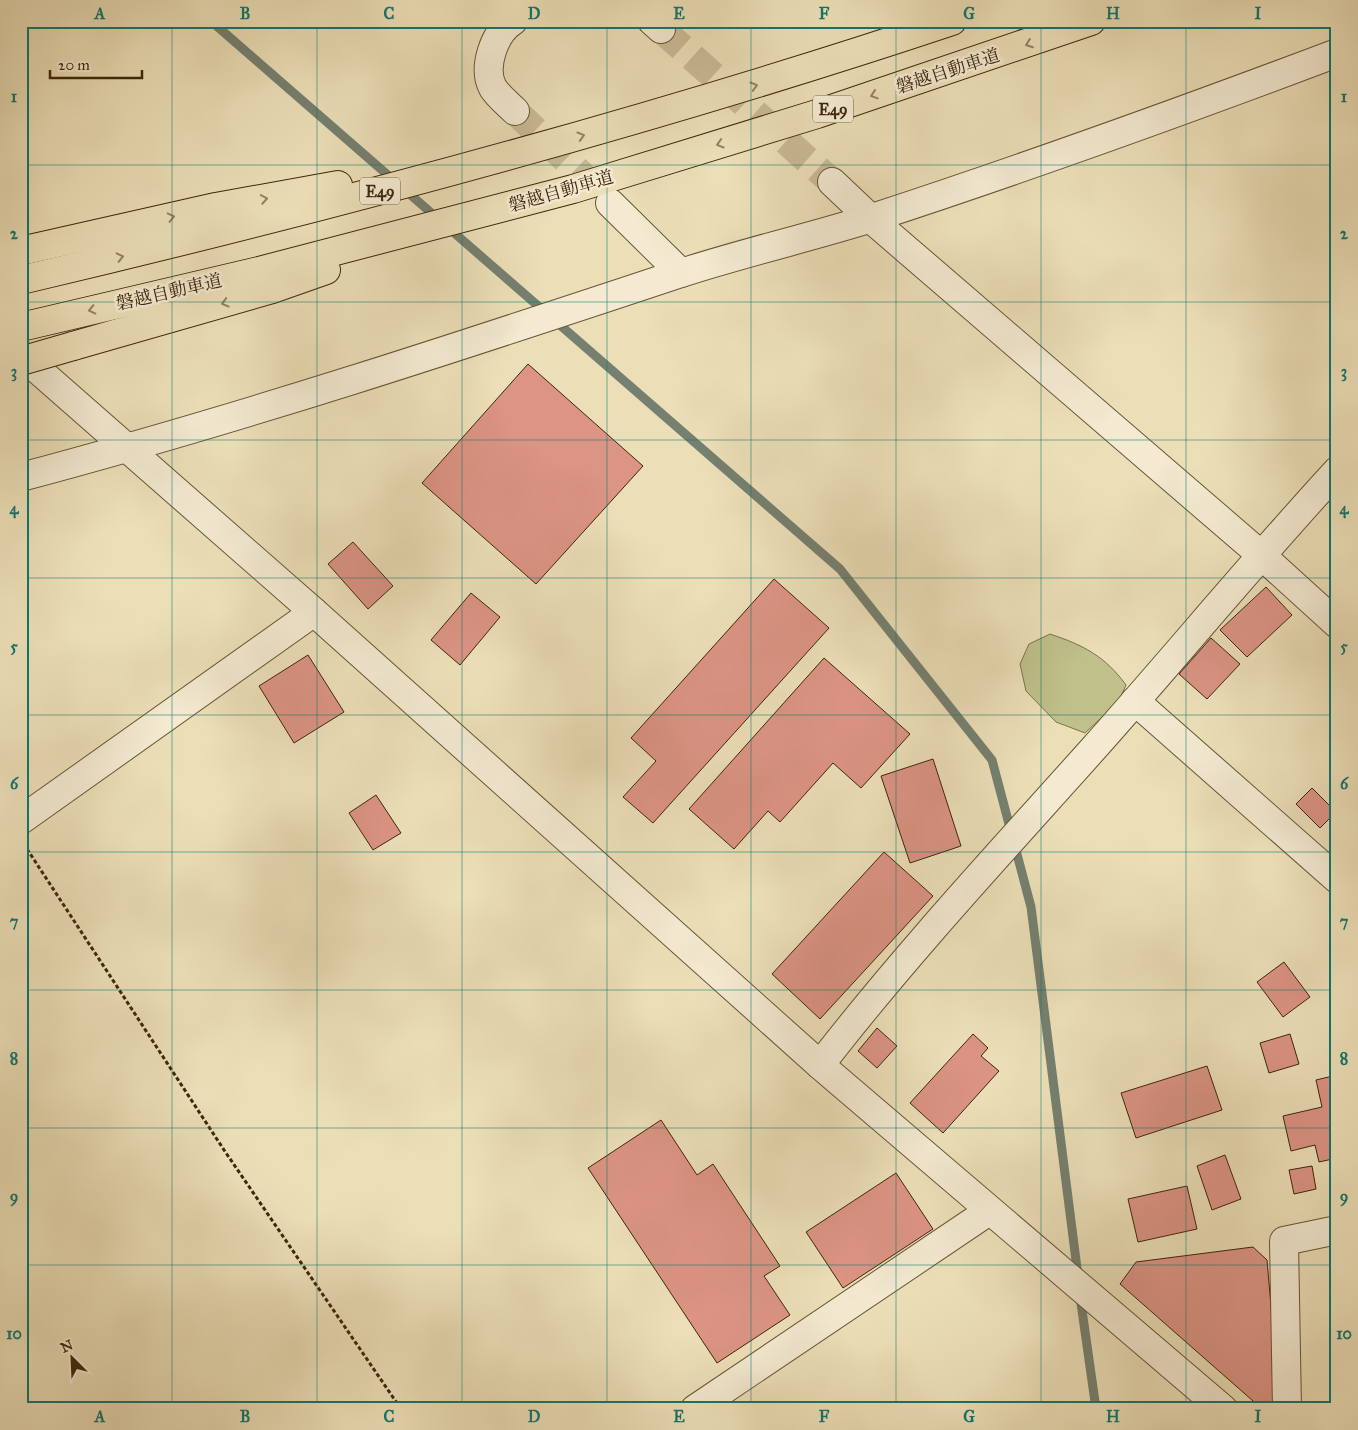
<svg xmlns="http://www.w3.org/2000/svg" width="1358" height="1430" viewBox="0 0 1358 1430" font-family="'IM FELL Great Primer','Noto Serif JP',serif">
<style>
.green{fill:#bfc08a;stroke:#7e724a}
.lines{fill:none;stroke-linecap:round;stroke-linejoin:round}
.stream{stroke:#758070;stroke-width:9}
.building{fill:#dc9485;stroke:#3e250a}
.minor-tunnel{stroke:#c9ba95;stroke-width:28;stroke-dasharray:28 14;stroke-linecap:butt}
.minor-casing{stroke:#6a5436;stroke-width:30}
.tertiary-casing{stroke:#6a5436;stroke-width:30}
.motorway-casing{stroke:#3e250a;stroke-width:30}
.path{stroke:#3e250a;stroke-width:3;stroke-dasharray:4 2.5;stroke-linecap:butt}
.minor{stroke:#f3ead1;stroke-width:28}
.tertiary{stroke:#f3ead1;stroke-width:28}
.motorway{stroke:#ecdfb8;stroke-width:28}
.motorway-bridge-casing{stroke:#3e250a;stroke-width:30;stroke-linecap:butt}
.motorway-bridge{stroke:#ecdfb8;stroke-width:28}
.oneway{stroke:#958261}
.grid{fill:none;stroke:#0f766e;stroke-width:1;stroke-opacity:0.55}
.labels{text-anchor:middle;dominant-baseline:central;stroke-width:5;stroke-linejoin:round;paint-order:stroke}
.shield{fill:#f3ead1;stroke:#746046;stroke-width:1}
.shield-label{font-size:16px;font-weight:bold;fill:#3e250a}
.street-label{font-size:18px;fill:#3e250a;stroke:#f3ead1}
.neatline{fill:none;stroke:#0f766e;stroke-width:2}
.grid-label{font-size:16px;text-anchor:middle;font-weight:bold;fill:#0f766e}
</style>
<rect width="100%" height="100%" fill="#ecdfb8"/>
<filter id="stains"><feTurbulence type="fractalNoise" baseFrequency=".004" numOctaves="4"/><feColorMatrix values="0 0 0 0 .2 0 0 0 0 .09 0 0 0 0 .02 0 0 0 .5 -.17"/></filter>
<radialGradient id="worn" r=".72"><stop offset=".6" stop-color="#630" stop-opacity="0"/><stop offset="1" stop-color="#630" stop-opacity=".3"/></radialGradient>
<path class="green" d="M1050,634c33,11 55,22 76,51l-7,16 -34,32 -29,-11 -30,-31 -6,-27 9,-20z"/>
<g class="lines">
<g class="stream">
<path d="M211,21l629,548 152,191 39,147 47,369"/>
<path d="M1080,1296l16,113"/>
</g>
</g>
<g class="building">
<path d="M528,364l115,102 -107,118 -114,-101z"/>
<path d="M353,542l40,44 -25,23 -40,-45z"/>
<path d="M774,579l55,49 -176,195 -30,-26 33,-36 -25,-23z"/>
<path d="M1266,587l26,28 -45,42 -27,-27z"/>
<path d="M471,593l29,24 -40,48 -29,-25z"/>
<path d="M1211,638l29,26 -33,35 -28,-25z"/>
<path d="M308,655l36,57 -50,31 -35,-57z"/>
<path d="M824,658l86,76 -49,54 -28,-25 -53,59 -12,-11 -34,38 -45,-40z"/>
<path d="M933,759l28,87 -51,17 -29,-87z"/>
<path d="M1337,760v14l-7,-7z"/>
<path d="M1312,788l24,24 -16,16 -24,-24z"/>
<path d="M376,795l25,38 -28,17 -24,-37z"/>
<path d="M884,852l49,44 -113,123 -48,-45z"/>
<path d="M1284,962l26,35 -27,20 -26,-35z"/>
<path d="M877,1028l20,18 -20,22 -19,-17z"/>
<path d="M973,1034l15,14 -7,8 18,15 -56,62 -33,-30z"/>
<path d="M1290,1034l9,30 -30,9 -9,-30z"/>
<path d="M1207,1066l15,44 -86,28 -15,-45z"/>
<path d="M1337,1075v83l-18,4 -4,-17 -24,6 -8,-35 39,-9 -6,-27z"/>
<path d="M661,1120l36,55 16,-11 67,102 -16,10 26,39 -73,48 -129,-195z"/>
<path d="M1225,1155l16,44 -29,11 -15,-44z"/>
<path d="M1312,1166l4,23 -22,5 -5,-24z"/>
<path d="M896,1173l37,56 -90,59 -37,-56z"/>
<path d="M1187,1186l10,43 -59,13 -10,-43z"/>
<path d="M1253,1247l14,13 12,137 -18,11 -141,-124 16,-22z"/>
</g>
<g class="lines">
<g class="minor-tunnel">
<path d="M661,29l171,153"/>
<path d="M515,111l91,87"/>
</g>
<g class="minor-casing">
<g id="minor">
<path d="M513,21c-19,12 -31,47 -20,67 5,8 15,16 22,23"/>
<path d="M652,21l9,8"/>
<path d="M832,182l38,36 390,336 77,70"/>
<path d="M610,203l71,70"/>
<path d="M21,477c222,-59 440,-131 657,-203 64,-21 130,-36 194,-56 156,-51 311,-107 465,-165"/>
<path d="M1135,701l202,178"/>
<path d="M21,820l293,-208"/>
<path d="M820,1065c85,-110 181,-213 274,-317 82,-92 160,-187 243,-277"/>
<path d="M695,1409l294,-198"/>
<path d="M1287,1409l-3,-168 53,-11"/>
</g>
</g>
<g class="tertiary-casing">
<path id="tertiary" d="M21,355l293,257 506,453 403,344"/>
</g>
<g class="motorway-casing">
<g id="motorway">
<path d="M21,251l195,-44 122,-22"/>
<path d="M21,280c314,-74 625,-157 931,-259"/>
<path d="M21,327l238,-56 314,-82 244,-75 274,-93"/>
<path d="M73,346l199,-57 54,-19"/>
</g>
</g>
<path class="path" d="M27,849l197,301 177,259"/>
<use href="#minor" class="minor"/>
<use href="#tertiary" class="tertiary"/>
<use href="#motorway" class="motorway"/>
<g class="motorway-bridge-casing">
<path id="motorway-bridge" d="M21,361l52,-15"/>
</g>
<use href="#motorway-bridge" class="motorway-bridge"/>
</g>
<defs><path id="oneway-chevron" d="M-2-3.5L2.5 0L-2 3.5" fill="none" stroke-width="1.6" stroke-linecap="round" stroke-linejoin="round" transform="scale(1.25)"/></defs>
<g class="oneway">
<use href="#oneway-chevron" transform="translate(1029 44) rotate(160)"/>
<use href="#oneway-chevron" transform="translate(754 86) rotate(-16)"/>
<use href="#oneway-chevron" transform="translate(874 95) rotate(162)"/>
<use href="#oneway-chevron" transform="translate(581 136) rotate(-16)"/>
<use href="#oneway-chevron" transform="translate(720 144) rotate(163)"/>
<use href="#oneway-chevron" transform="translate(264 199) rotate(-10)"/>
<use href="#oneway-chevron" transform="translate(171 217) rotate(-13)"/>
<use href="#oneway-chevron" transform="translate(120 257) rotate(-13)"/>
<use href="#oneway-chevron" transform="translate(225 303) rotate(164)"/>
<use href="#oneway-chevron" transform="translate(92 310) rotate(167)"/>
</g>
<path class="grid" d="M172,21v1388M317,21v1388M462,21v1388M607,21v1388M751,21v1388M896,21v1388M1041,21v1388M1186,21v1388M21,165h1316M21,302h1316M21,440h1316M21,578h1316M21,715h1316M21,852h1316M21,990h1316M21,1128h1316M21,1265h1316"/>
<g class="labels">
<g class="shield">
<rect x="813" y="95.5" width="40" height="27" rx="4"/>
<rect x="360" y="177.5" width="40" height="27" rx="4"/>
</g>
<g class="shield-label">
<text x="833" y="109">E49</text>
<text x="380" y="191">E49</text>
</g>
<g class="street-label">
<text transform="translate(948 71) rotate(-18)">磐越自動車道</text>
<text transform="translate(561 191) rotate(-16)">磐越自動車道</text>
<text transform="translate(169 292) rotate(-13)">磐越自動車道</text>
</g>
</g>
<rect width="1358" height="1430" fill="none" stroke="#ecdfb8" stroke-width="55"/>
<g transform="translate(72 1358) rotate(336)" stroke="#f3ead1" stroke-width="4" paint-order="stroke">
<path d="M0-4L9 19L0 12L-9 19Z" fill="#3e250a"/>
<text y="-8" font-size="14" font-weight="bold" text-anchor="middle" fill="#3e250a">N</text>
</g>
<path d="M50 70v8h92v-8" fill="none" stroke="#3e250a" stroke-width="2.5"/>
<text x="58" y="70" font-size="15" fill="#3e250a" stroke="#f3ead1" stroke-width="4" paint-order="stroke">20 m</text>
<rect x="28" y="28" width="1302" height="1374" class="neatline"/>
<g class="grid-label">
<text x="100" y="19">A</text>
<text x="245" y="19">B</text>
<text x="389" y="19">C</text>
<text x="534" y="19">D</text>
<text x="679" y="19">E</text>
<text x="824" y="19">F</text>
<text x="969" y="19">G</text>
<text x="1113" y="19">H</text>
<text x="1258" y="19">I</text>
<text x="14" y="102">1</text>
<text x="1344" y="102">1</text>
<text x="14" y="239">2</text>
<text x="1344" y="239">2</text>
<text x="14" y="377">3</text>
<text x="1344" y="377">3</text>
<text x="14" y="514">4</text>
<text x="1344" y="514">4</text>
<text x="14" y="652">5</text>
<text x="1344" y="652">5</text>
<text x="14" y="789">6</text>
<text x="1344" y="789">6</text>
<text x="14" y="927">7</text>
<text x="1344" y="927">7</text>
<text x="14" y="1064">8</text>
<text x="1344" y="1064">8</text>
<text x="14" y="1202">9</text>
<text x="1344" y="1202">9</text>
<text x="14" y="1339">10</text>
<text x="1344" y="1339">10</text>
<text x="100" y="1422">A</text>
<text x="245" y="1422">B</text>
<text x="389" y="1422">C</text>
<text x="534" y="1422">D</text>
<text x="679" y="1422">E</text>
<text x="824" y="1422">F</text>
<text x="969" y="1422">G</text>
<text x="1113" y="1422">H</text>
<text x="1258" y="1422">I</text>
</g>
<rect width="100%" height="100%" filter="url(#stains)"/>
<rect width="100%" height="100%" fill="url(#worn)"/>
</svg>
